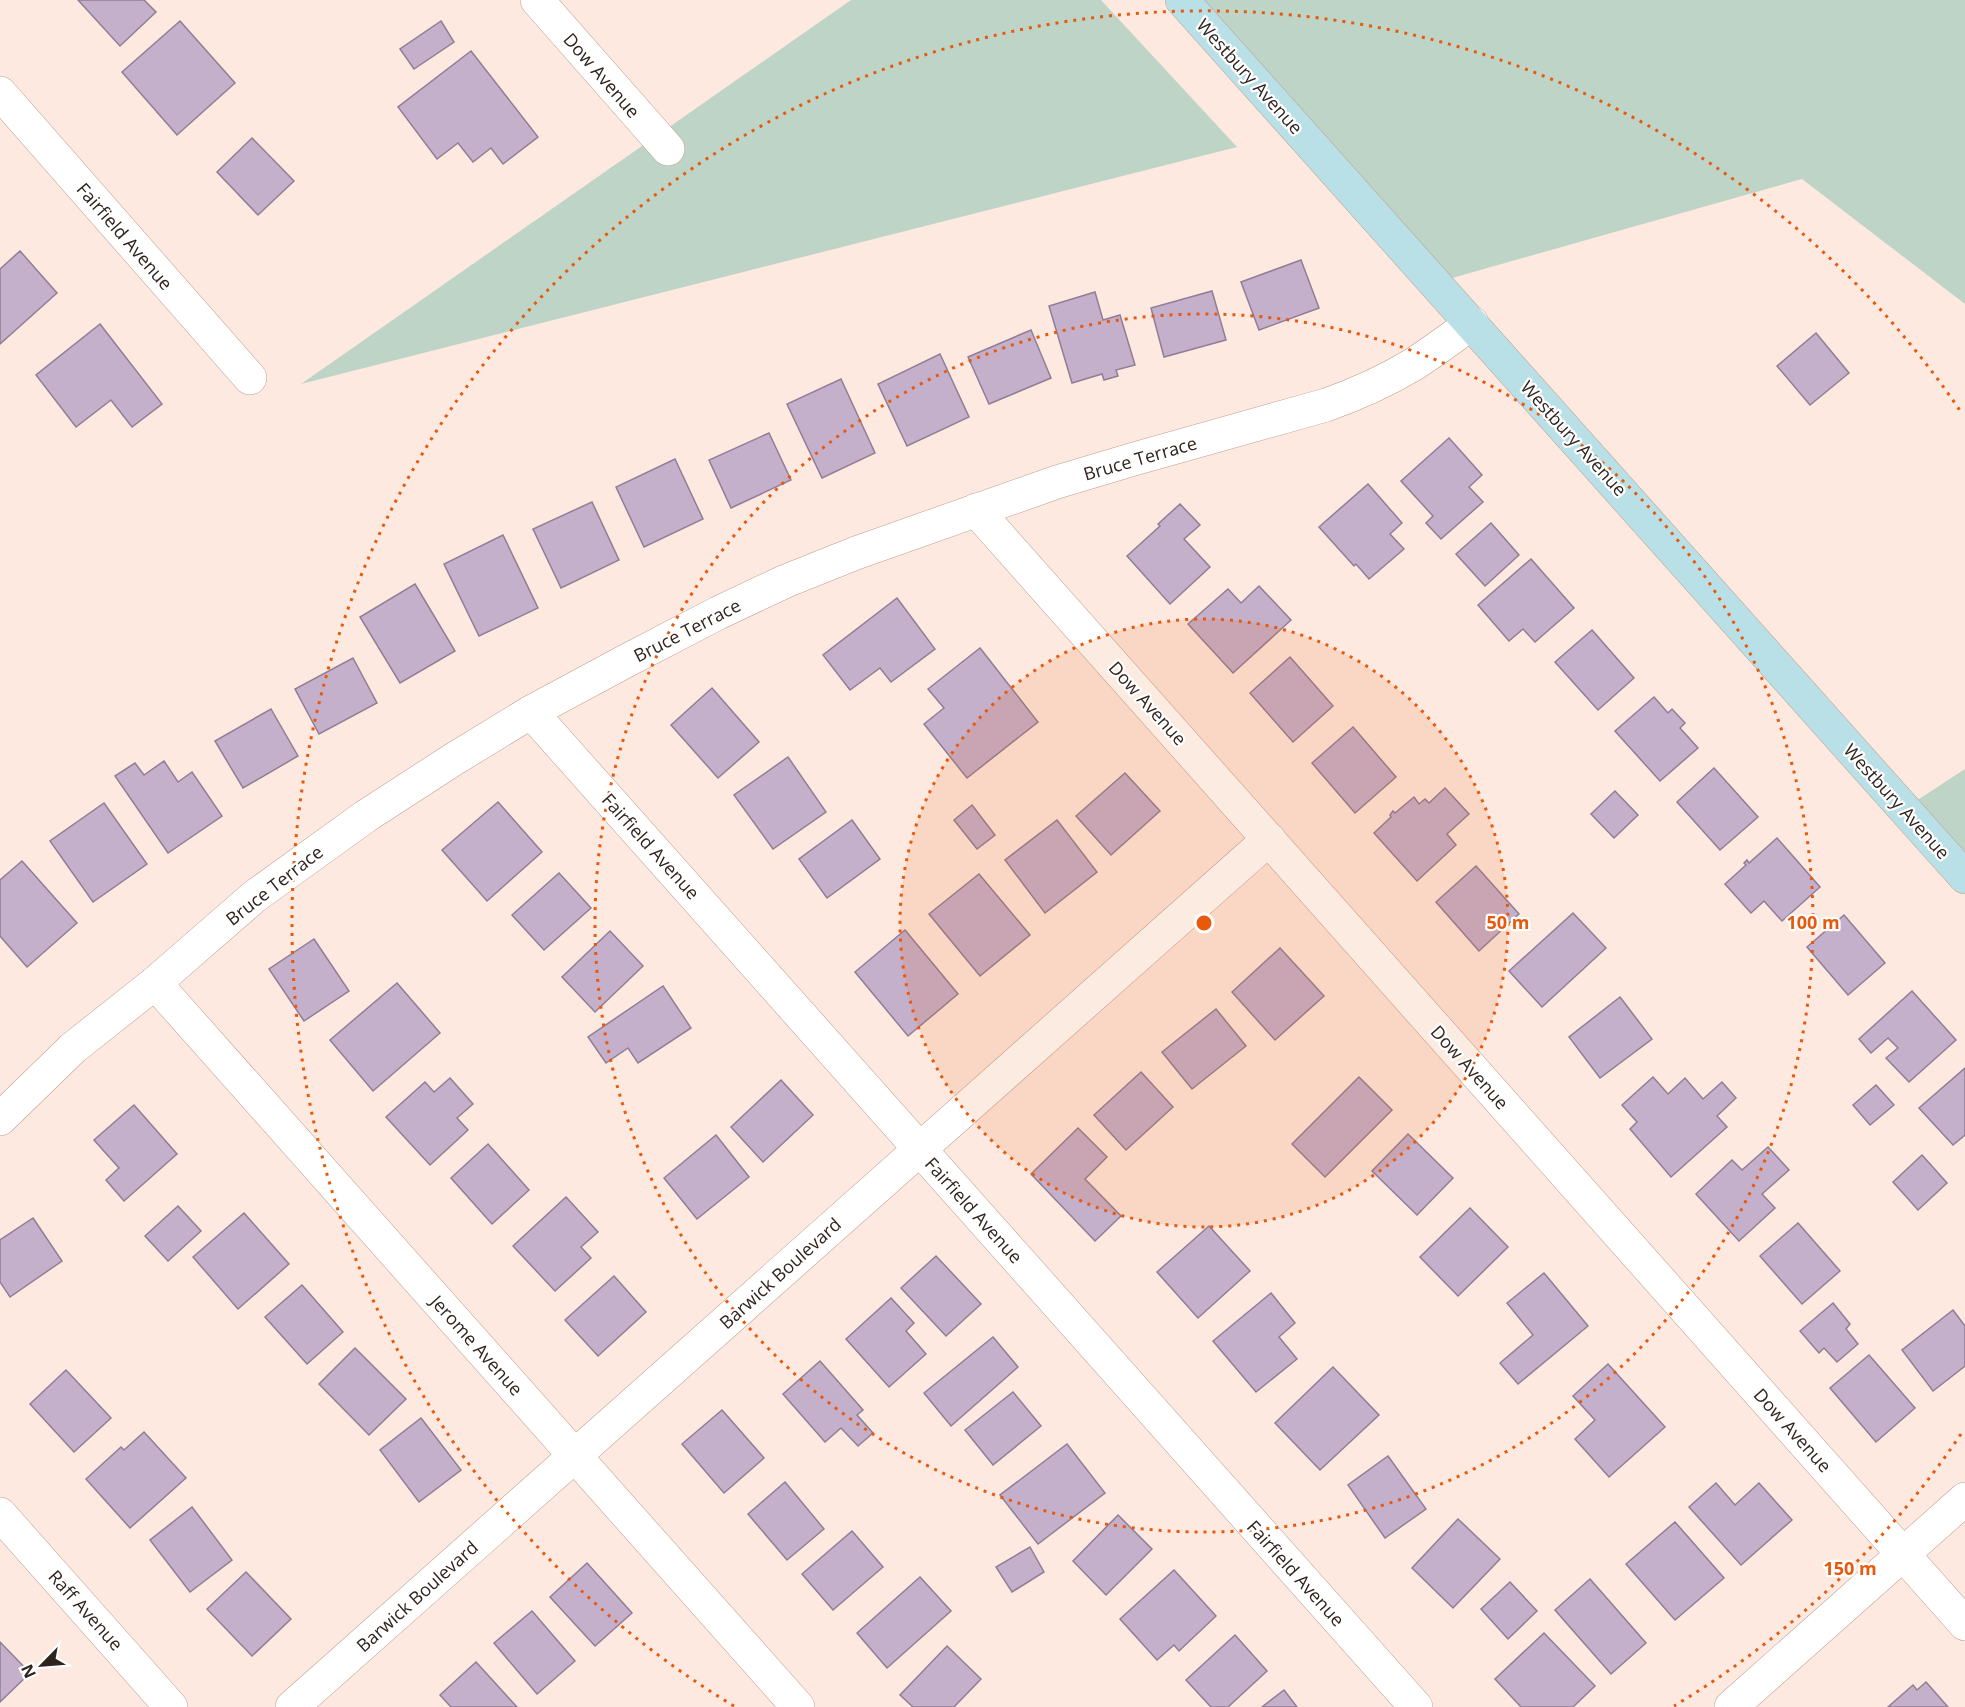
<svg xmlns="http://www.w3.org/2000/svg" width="1965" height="1707" viewBox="0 0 1965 1707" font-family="'Open Sans',sans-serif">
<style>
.green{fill:#bed4c6}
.building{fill:#c5b0cb;stroke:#917d96;stroke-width:1.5}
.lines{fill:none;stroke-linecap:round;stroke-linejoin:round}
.minor-casing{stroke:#bd9f8f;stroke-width:34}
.tertiary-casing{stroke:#bd9f8f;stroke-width:34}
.secondary-casing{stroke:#bd9f8f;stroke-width:34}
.minor{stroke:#fff;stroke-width:33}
.tertiary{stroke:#fff;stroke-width:33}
.secondary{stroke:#bae0e7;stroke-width:33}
.ring{fill:none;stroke:#e8590c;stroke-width:3;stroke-dasharray:3 6}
.labels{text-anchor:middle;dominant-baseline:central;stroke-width:4.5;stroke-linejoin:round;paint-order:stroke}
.street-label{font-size:18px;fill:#2f231d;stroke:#fff}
.centre{fill:#e8590c;stroke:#fff;stroke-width:3}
.ring-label{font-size:18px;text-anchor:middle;font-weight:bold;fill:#e8590c;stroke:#fff;stroke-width:4.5;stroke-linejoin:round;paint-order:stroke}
</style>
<rect width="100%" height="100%" fill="#fde9df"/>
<g class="green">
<path d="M851,0h250l136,147 -936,237z"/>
<path d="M1195,0h770v304l-163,-125 -357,101z"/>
<path d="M1965,769v90l-52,-56z"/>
</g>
<g class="building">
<path d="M78,0h66l12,12 -36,34z"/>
<path d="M180,21l55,62 -58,52 -55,-63z"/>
<path d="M441,21l13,21 -40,27 -14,-20z"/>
<path d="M471,51l67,86 -35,27 -12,-16 -18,14 -15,-19 -21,16 -39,-52z"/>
<path d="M252,138l42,43 -36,34 -41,-43z"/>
<path d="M20,251l37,42 -57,51v-75z"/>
<path d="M1301,260l18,48 -60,22 -18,-48z"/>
<path d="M1212,291l14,49 -62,17 -13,-49z"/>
<path d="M1095,292l8,28 17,-5 15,50 -19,5 2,6 -14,4 -2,-6 -30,9 -23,-77z"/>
<path d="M100,324l62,80 -30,23 -21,-27 -35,27 -40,-52z"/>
<path d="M1031,330l20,48 -62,26 -21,-47z"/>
<path d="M1816,333l33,40 -39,32 -33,-39z"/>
<path d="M940,354l29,63 -62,29 -29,-62z"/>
<path d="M841,379l34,74 -53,25 -35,-74z"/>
<path d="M769,433l22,47 -60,28 -22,-48z"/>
<path d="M1449,438l33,37 -13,12 14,15 -42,37 -15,-16 7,-7 -32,-35z"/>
<path d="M675,459l28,60 -59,28 -28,-60z"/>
<path d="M1368,484l34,39 -12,11 14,15 -35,30 -13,-15 -2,2 -35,-39z"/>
<path d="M592,502l27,58 -58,28 -28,-59z"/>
<path d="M1180,504l20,21 -16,14 26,28 -40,37 -43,-48 33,-30 -2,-2z"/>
<path d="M1491,523l28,32 -34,31 -29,-32z"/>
<path d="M503,535l35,73 -59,28 -35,-72z"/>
<path d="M1531,559l43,49 -39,34 -12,-13 -14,12 -31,-36z"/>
<path d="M415,584l40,67 -55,32 -40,-66z"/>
<path d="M1259,586l32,34 -58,53 -45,-49 40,-35 13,14z"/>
<path d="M897,598l38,51 -44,33 -11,-14 -30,22 -27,-35z"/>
<path d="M1592,630l42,48 -36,32 -43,-48z"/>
<path d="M980,648l58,74 -71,56 -43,-54 20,-16 -16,-19z"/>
<path d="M1290,657l43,49 -40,36 -43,-49z"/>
<path d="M353,658l24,45 -58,31 -24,-45z"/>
<path d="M712,688l47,54 -41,36 -47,-53z"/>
<path d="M1654,697l14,16 4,-4 13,14 -5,5 18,20 -38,33 -45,-50z"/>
<path d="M271,709l27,47 -55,32 -28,-47z"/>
<path d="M1353,727l43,50 -41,36 -43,-50z"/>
<path d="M788,757l38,55 -53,37 -39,-54z"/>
<path d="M164,761l14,21 14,-10 30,44 -54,37 -53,-77 20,-13 9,12z"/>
<path d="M1714,768l44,49 -38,33 -43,-48z"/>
<path d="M1125,773l35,38 -49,44 -35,-39z"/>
<path d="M1445,788l24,26 -22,20 9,11 -39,36 -43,-48 17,-16 -1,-2 3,-4 2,2 19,-16 5,7 6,-5 4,4z"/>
<path d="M1615,791l23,24 -24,23 -23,-24z"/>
<path d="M498,802l44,50 -55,49 -45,-51z"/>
<path d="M104,803l43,61 -54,38 -43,-61z"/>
<path d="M972,805l23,30 -18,14 -23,-29z"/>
<path d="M852,820l28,39 -53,39 -28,-39z"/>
<path d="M1057,820l40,52 -52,41 -40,-53z"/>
<path d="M1777,838l43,49 -38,34 -18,-20 -13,12 -26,-29 21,-19 -2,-2 3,-3 2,3z"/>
<path d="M22,861l55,62 -50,44 -27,-31v-56z"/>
<path d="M1476,866l43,48 -40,37 -43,-49z"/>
<path d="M559,873l32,35 -47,42 -32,-35z"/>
<path d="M979,874l51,61 -50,41 -51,-62z"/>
<path d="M1573,913l33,35 -64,59 -33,-36z"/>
<path d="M1844,915l41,48 -37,32 -41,-48z"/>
<path d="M905,930l53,64 -50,42 -53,-64z"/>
<path d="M610,931l33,35 -48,46 -33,-35z"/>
<path d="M314,939l35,52 -45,30 -35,-52z"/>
<path d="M1280,948l44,48 -49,44 -43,-48z"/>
<path d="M397,983l43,50 -67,58 -43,-51z"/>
<path d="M663,986l28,42 -53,35 -10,-15 -22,15 -18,-26z"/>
<path d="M1912,991l44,49 -47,42 -23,-24 12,-10 -10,-10 -17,15 -12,-14z"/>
<path d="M1620,997l32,42 -52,39 -31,-41z"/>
<path d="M1216,1009l30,37 -54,43 -30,-37z"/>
<path d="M1965,1068v67l-12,10 -34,-37z"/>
<path d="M1141,1072l32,35 -47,43 -32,-35z"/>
<path d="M1359,1077l33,33 -67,67 -33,-33z"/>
<path d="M1653,1077l15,17 17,-16 18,21 19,-17 14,16 -19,18 10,11 -56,50 -41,-48 7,-7 -15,-17z"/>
<path d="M450,1078l23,26 -16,14 11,12 -38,35 -44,-48 39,-35 9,10z"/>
<path d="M781,1080l32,35 -50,47 -32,-35z"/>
<path d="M1876,1085l18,20 -24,20 -17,-20z"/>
<path d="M134,1105l43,49 -53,47 -18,-21 13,-12 -25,-28z"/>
<path d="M1078,1128l29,29 -22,22 36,37 -26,25 -64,-67z"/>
<path d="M1408,1134l45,44 -36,37 -45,-44z"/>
<path d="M716,1135l33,42 -52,42 -33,-41z"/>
<path d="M488,1144l41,46 -37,34 -41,-46z"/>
<path d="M1768,1147l21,23 -27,24 13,14 -36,33 -43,-47 36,-34 10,10z"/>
<path d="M1922,1155l25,28 -29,27 -25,-28z"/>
<path d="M566,1197l32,35 -17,15 10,11 -36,33 -42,-45z"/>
<path d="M178,1206l23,25 -33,30 -23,-25z"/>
<path d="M1470,1208l38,39 -50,49 -38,-39z"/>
<path d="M244,1213l45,51 -51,45 -45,-52z"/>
<path d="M33,1218l29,43 -52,36 -10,-15v-42z"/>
<path d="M1798,1223l42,48 -38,33 -42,-48z"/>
<path d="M1209,1226l41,45 -52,47 -41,-46z"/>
<path d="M936,1256l45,48 -35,32 -45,-48z"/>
<path d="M1544,1273l44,53 -70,58 -18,-21 33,-28 -26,-32z"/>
<path d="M614,1276l32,36 -48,44 -33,-36z"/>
<path d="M302,1285l41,47 -36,32 -42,-47z"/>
<path d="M1271,1293l24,30 -16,14 18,22 -41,33 -43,-51z"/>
<path d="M891,1298l23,25 -8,8 20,23 -37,33 -43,-48z"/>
<path d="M1833,1303l17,21 -4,5 12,15 -21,18 -13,-14 -5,5 -19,-22z"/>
<path d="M1953,1310l12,16v40l-32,25 -31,-41z"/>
<path d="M993,1337l25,30 -67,59 -27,-33z"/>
<path d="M355,1348l51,51 -37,36 -50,-51z"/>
<path d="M1869,1355l46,53 -39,34 -46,-54z"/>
<path d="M820,1361l43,49 -6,5 16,18 -15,13 -17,-18 -16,14 -42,-48z"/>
<path d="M1608,1364l57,63 -56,50 -34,-38 20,-19 -22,-24z"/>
<path d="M1333,1367l46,48 -59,55 -45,-47z"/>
<path d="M66,1370l45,48 -37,34 -44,-48z"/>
<path d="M1013,1392l28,34 -48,39 -28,-35z"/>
<path d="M722,1410l42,48 -40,35 -42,-49z"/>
<path d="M421,1418l40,52 -42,32 -39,-52z"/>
<path d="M144,1432l42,46 -56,50 -44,-49 35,-32 3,3z"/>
<path d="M1067,1444l38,49 -67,51 -38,-49z"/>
<path d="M1388,1456l38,53 -41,29 -37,-53z"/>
<path d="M785,1482l39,47 -37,31 -39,-46z"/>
<path d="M1716,1483l19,22 24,-22 33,37 -51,45 -52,-58z"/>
<path d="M192,1507l40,53 -42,32 -40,-52z"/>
<path d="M1118,1515l34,34 -46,46 -33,-34z"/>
<path d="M1458,1519l42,40 -47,49 -41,-40z"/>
<path d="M1675,1522l49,56 -49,42 -49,-56z"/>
<path d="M852,1531l31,36 -50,43 -31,-36z"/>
<path d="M1030,1547l14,25 -32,20 -16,-25z"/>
<path d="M587,1563l45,50 -37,33 -45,-49z"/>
<path d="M1174,1570l42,46 -37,35 -5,-6 -17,15 -37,-41z"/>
<path d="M246,1572l45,47 -39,37 -45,-47z"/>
<path d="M920,1577l31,34 -64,57 -30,-35z"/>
<path d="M1590,1579l56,64 -35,31 -56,-64z"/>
<path d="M1510,1582l27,29 -29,28 -27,-30z"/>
<path d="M532,1611l43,50 -38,33 -43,-51z"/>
<path d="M1544,1633l51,53 -22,21h-52l-26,-28z"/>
<path d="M1235,1635l32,36 -39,36h-17l-25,-27z"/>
<path d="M0,1642l30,31 -30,29z"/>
<path d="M947,1646l34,33 -27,28h-41l-13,-12z"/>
<path d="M476,1662l41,45h-66l-11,-12z"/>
<path d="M1926,1682l22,25h-60l25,-22 4,5z"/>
<path d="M1284,1690l13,17h-35z"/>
</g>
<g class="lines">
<g class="minor-casing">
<g id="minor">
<path d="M537,0l131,149"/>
<path d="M0,93l250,285"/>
<path d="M976,510l989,1114"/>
<path d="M531,712l885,995"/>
<path d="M155,983l643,724"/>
<path d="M0,1119l73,-71 82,-65 100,-87 111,-80 88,-57 77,-47 93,-50 94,-49 68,-32 70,-28 201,-71 77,-23 192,-54c31,-11 60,-24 88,-41 20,-13 39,-27 58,-41"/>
<path d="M0,1514l171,193"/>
<path d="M292,1707l977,-868"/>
</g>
</g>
<g class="tertiary-casing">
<path id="tertiary" d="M1731,1707l234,-208"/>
</g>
<g class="secondary-casing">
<path id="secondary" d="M1182,0l783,877"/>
</g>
<use href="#minor" class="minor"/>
<use href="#tertiary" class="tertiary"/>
<use href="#secondary" class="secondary"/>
</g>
<circle cx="1204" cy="923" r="304" fill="#e8590c" fill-opacity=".12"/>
<g class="ring">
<circle cx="1204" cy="923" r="304"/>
<circle cx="1204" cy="923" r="609"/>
<path d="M1961 1434A913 913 0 0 1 1674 1706M734 1706A913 913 0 1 1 1961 412"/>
</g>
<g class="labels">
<g class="street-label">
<text transform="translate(602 75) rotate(49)">Dow Avenue</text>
<text transform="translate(1250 76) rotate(48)">Westbury Avenue</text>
<text transform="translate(125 236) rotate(49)">Fairfield Avenue</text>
<text transform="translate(1574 438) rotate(48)">Westbury Avenue</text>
<text transform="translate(1140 458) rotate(-16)">Bruce Terrace</text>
<text transform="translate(687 630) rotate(-27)">Bruce Terrace</text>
<text transform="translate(1148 703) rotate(48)">Dow Avenue</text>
<text transform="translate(1897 801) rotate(48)">Westbury Avenue</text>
<text transform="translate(651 846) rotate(48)">Fairfield Avenue</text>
<text transform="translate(274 885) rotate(-38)">Bruce Terrace</text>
<text transform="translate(1470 1067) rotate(48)">Dow Avenue</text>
<text transform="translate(974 1210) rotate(48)">Fairfield Avenue</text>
<text transform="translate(780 1273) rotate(-42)">Barwick Boulevard</text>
<text transform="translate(477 1345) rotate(48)">Jerome Avenue</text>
<text transform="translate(1793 1430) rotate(48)">Dow Avenue</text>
<text transform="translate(1296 1573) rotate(48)">Fairfield Avenue</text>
<text transform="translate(417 1596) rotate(-42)">Barwick Boulevard</text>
<text transform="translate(86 1610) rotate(48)">Raff Avenue</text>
</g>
</g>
<circle cx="1204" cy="923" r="9" class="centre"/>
<g class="ring-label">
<text x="1508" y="929">50 m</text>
<text x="1813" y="929">100 m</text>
<text x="1850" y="1575">150 m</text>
</g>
<g transform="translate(42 1665) rotate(245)" stroke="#ffffff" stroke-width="4.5" paint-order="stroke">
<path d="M0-4.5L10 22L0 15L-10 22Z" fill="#2f231d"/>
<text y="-9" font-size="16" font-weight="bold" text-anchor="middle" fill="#2f231d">N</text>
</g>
</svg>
